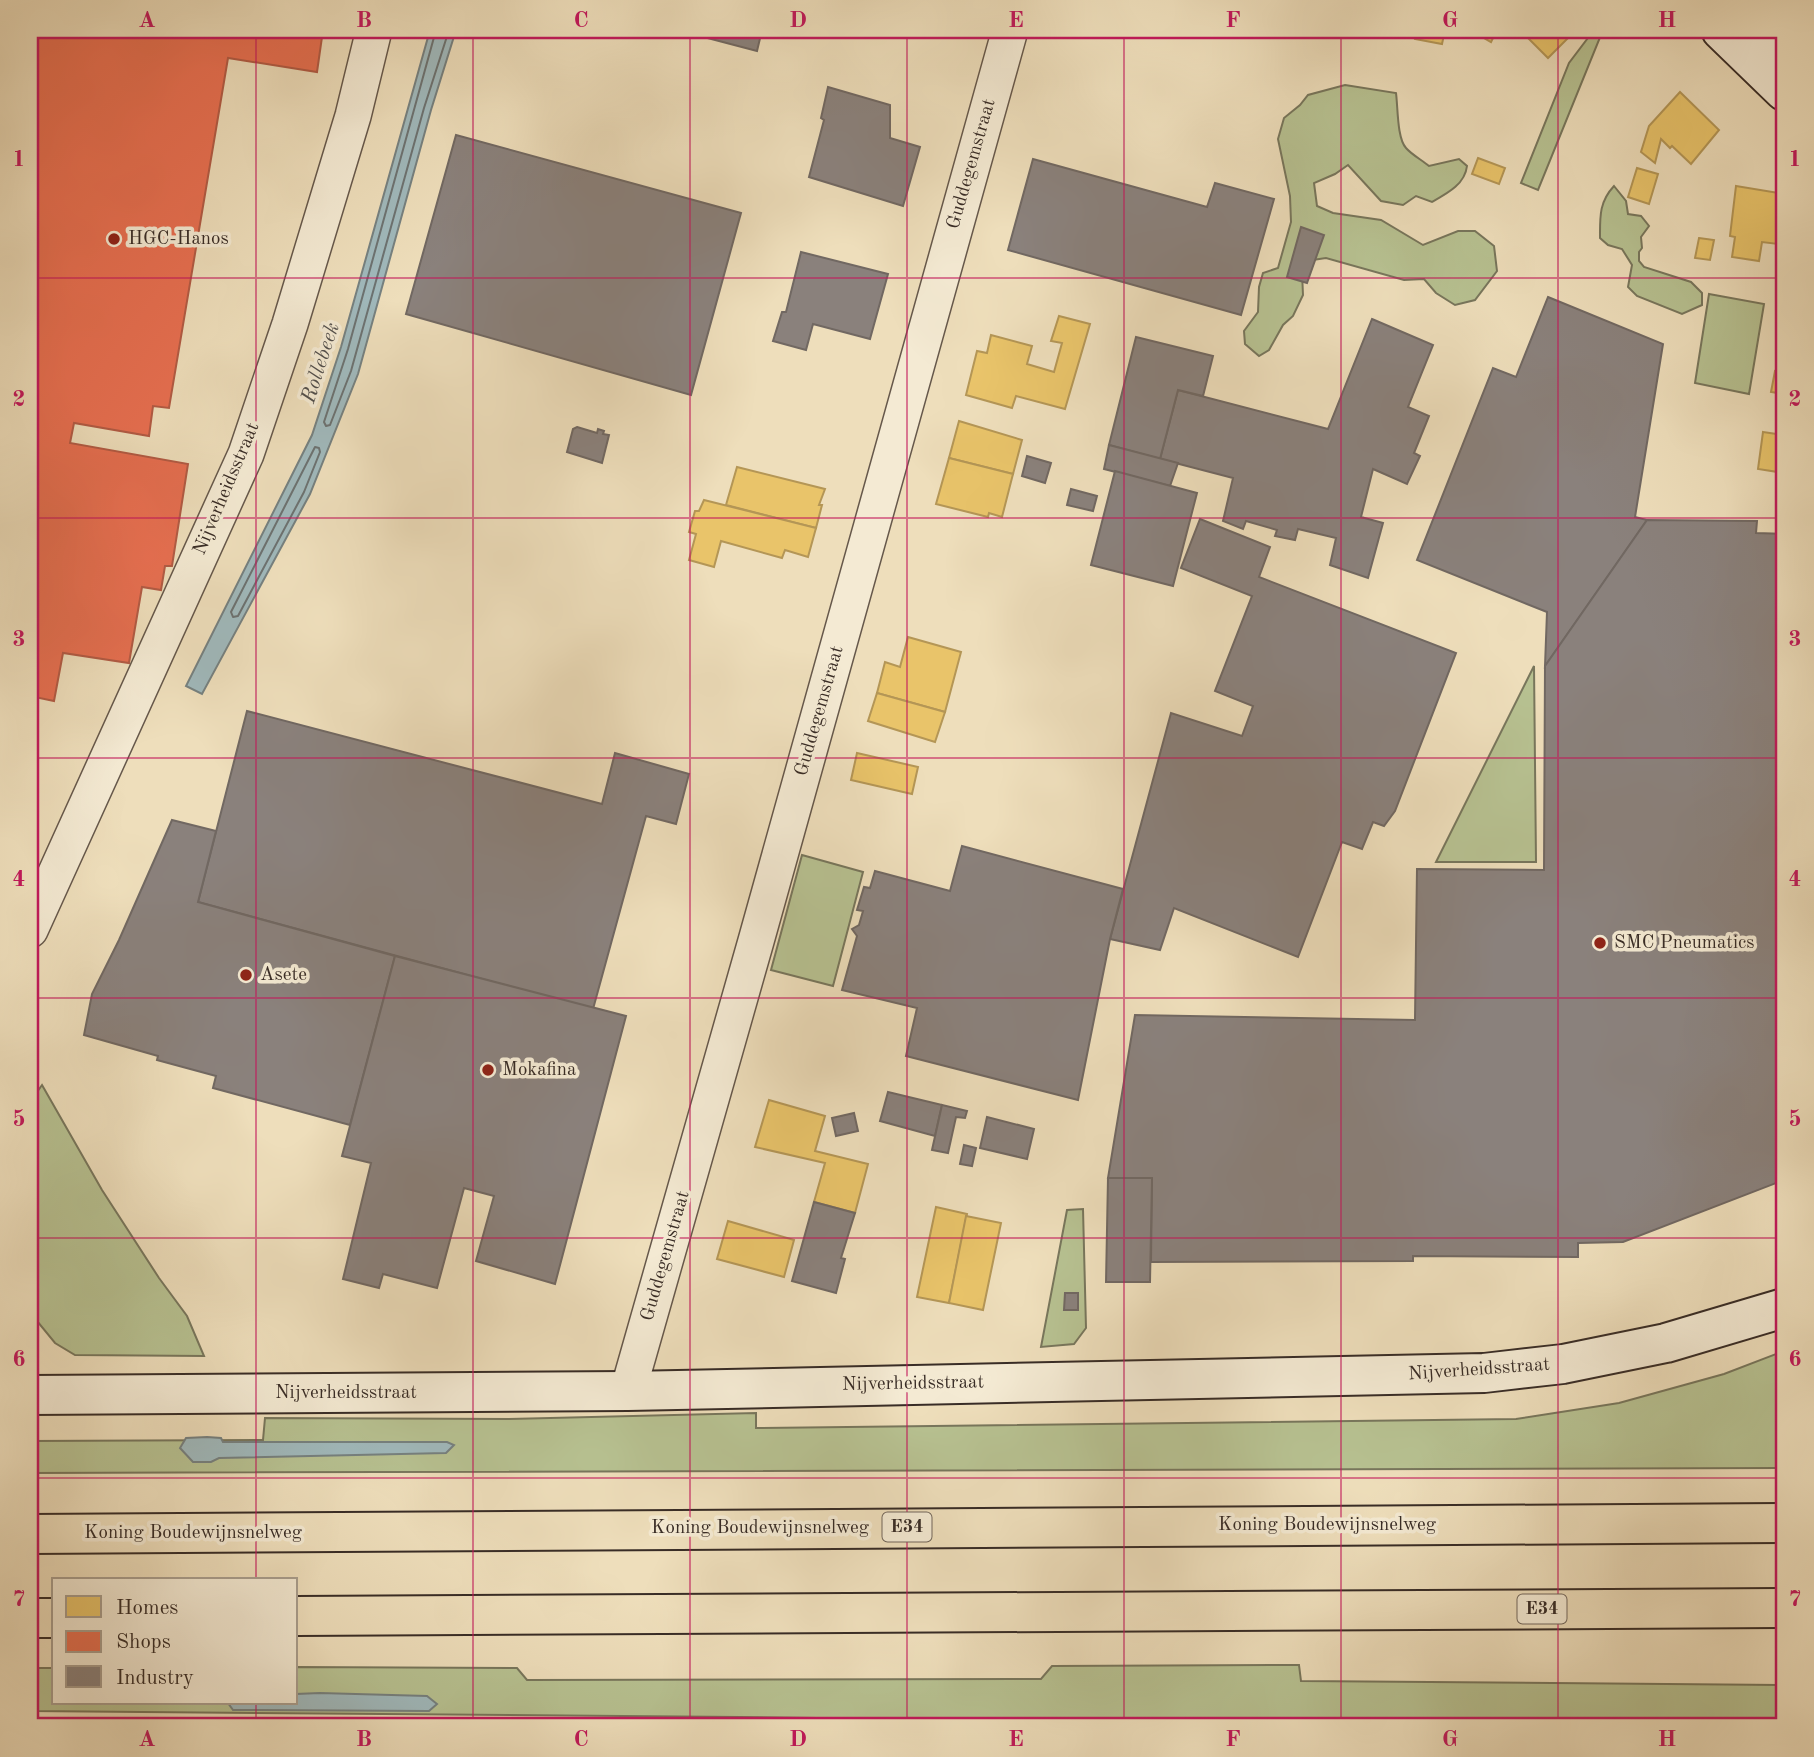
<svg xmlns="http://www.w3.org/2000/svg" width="1814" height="1757" viewBox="0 0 1814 1757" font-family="'Old Standard TT',serif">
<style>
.green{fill:#b7c191;stroke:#78765c;stroke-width:2}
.water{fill:#a0b9bc;stroke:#768180;stroke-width:2}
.homes{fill:#e9c46a;stroke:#b49656;stroke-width:2}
.shops{fill:#e76f51;stroke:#b25b44;stroke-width:2}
.industry{fill:#8a817c;stroke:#716862;stroke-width:2}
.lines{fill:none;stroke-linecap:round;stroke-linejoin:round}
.shore{stroke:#6c7271;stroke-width:2}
.street-casing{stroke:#66584b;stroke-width:38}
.secondary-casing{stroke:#382c26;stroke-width:42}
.highway-casing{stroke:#382c26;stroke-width:42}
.street{stroke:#f4ead3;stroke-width:35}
.secondary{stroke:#f4ead3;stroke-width:38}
.highway{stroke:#eedebb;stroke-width:38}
.grid{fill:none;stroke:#c2185b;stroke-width:2;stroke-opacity:0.55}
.poi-dot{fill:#8f2418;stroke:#f4ead3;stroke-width:2.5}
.labels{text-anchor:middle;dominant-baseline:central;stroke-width:7;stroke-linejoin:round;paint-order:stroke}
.shield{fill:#f4ead3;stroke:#70655a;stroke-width:2}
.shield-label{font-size:18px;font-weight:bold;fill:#382c26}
.street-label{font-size:19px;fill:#382c26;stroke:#f4ead3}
.poi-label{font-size:19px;fill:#382c26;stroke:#f4ead3;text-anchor:start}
.water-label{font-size:21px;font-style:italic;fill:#524f4c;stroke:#f4ead3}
.neatline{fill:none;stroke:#c2185b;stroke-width:2.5}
.grid-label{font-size:23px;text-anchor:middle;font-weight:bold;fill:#c2185b}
</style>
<rect width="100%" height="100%" fill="#eedebb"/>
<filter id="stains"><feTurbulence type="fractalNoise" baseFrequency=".00286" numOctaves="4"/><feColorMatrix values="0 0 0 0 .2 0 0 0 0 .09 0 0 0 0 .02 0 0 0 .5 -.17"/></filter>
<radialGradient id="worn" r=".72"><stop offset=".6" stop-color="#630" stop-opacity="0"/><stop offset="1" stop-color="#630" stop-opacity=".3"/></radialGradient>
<g class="green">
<path d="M1594,30h9l-65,160 -17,-7 48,-120z"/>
<path d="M1345,85l51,8c2,15 1,45 10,55 6,7 16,12 23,18l30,-7 8,7c-2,18 -19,27 -35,36l-16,-6 -13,9 -22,-4 -33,-36 -13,9 -21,9 3,23 16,7 48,7 42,25 35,-14h17l19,15 3,25 -22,29 -20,5 -19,-12 -12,-14 -20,1 -78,-22 -20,3 -4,11 1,23 -10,21 -10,9 -14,25 -10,6 -14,-12 -1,-13 14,-19 1,-25 4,-14 15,-5 13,-46 -1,-26 -12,-57 6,-21 16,-13 8,-10z"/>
<path d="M1614,186l12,15 2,13 13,2 8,10 -8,11 1,11 -3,4v9l5,6 47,15 11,11v12l-20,9 -45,-18 -9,-9 4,-22 -10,-16 -14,-4 -8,-7c0,-21 -1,-36 14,-52z"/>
<path d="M1709,294l55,10 -15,90 -54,-11z"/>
<path d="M1534,666l2,196h-100z"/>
<path d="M802,855l61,17 -30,114 -62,-16z"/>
<path d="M42,1085l60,105 57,88 28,38 17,40 -129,-1 -20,-12 -18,-22 -7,-20v-199z"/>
<path d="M1083,1209l3,119 -12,16 -33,3 26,-137z"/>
<path d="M1784,1351v117l-1754,5v-32l233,-1 2,-22 244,1 247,-6v15l760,-9 103,-16 105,-29z"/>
<path d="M1299,1665l2,16 483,4v42h-280l-765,-10 -709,-6v-43h24v35h242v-36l221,1 10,12 514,-1 11,-13z"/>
</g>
<g class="water">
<path d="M430,30h26l-25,80 -73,264 -48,120 -108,200 -16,-8 126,-251 29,-88z"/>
<path d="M207,1437l14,1 2,4h224l7,3 -8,8 -227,5 -8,4h-18l-13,-14 6,-10z"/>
<path d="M320,1693l107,3 10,8 -8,7 -196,-1 -5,-7h68v-9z"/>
</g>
<g class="homes">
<path d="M1417,30h28l-3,14 -27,-5z"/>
<path d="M1470,30h27l-6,12z"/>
<path d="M1532,30h44l-28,28 -22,-22z"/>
<path d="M1680,92l39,38 -28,34 -19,-18 -2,2 -9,-9 -6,24 -14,-11 8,-26z"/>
<path d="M1478,158l27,10 -6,16 -27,-10z"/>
<path d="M1637,168l21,6 -9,30 -21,-7z"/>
<path d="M1736,186l48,8 -6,50 -16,-2 -3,19 -27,-4 3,-20 -5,-1z"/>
<path d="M1699,238l15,2 -4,20 -15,-2z"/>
<path d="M1059,316l31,8 -25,85 -49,-13 -4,12 -46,-13 11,-44 10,2 4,-18 41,11 -5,18 27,8 8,-29 -11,-2z"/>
<path d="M1775,371l9,2v21l-13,-2z"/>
<path d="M959,421l63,19 -9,34 -64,-16z"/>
<path d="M1763,432l21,3v38l-26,-4z"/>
<path d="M949,458l64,16 -11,43 -13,-4 -1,4 -52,-13z"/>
<path d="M737,467l88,22 -6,16h3l-6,23 -90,-23z"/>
<path d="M704,500l112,28 -8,29 -23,-7 -3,8 -61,-17 -7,26 -25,-7 7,-26 -7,-2 6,-21h4z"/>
<path d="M908,637l53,15 -16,60 -68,-19 8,-31 15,5z"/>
<path d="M877,693l68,19 -10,30 -67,-21z"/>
<path d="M857,753l61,14 -6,27 -61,-14z"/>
<path d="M769,1100l56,16 -10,35 53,13 -13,49 -41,-11 11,-39 -70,-16z"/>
<path d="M936,1207l31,7 -18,89 -32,-6z"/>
<path d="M966,1216l35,7 -18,87 -34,-7z"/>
<path d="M728,1221l66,19 -10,37 -67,-18z"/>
</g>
<path class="shops" d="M30,30h293l-6,42 -89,-14 -59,350 -16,-2 -4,30 -75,-13 -4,20 118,21 -16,102h-7l-4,24 -19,-3 -13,76 -66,-10 -9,48 -24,-5z"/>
<g class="industry">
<path d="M677,30h85l-5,21z"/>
<path d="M828,87l62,18v33l30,9 -17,59 -94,-29 15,-57 -3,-2z"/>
<path d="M456,135l285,78 -50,182 -285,-81z"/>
<path d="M1033,159l174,48 8,-24 59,16 -33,116 -233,-65z"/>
<path d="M1301,227l23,8 -17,48 -20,-6z"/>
<path d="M801,252l87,22 -18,65 -57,-15 -7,26 -33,-9 9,-29h4z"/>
<path d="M1548,297l115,47 -28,173 12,3 -102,146 2,-54 -130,-52 76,-192 23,9z"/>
<path d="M1372,319l61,26 -25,62 21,9 -15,37 6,3 -13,28 -34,-15 -12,48 22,6 -15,55 -38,-13 6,-27 -38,-9 -3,11 -20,-4 2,-6 -31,-9 -3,8 -20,-8 10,-43 -73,-19 18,-69 150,39z"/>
<path d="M1136,337l77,19 -10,40 -25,-6 -18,69 -51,-14z"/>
<path d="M577,427l20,6 1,-4 6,2 -1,3 6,1 -7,28 -35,-11 6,-23z"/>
<path d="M1109,445l69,18 -8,23 -66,-17z"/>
<path d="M1027,456l24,7 -6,20 -23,-7z"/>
<path d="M1115,471l82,22 -24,93 -82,-21z"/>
<path d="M1071,489l26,7 -4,15 -26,-6z"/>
<path d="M1200,519l70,28 -11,30 197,76 -61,158 -11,15 -11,-4 -11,27 -20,-7 -44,115 -124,-49 -14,42 -50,-11 61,-226 71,23 11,-30 -38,-15 37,-95 -71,-28z"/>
<path d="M1647,520l110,1 -1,12 28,1v646l-161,62 -45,1v14l-165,-1v5l-262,1 1,-84h-44l27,-163 280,5 2,-151 127,1 1,-204z"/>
<path d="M247,711l355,93 13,-51 74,21 -13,50 -30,-8 -53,193 -395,-107z"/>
<path d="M172,820l44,11 -18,71 197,54 -45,169 -137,-37 3,-12 -59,-16 1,-4 -74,-21 8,-41 27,-54z"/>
<path d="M962,846l161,43 -13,50 -32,161 -172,-44 11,-48 -75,-18 15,-54 -5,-7 7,-4 4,-14 -6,-1 7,-23 6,1 5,-17 75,20z"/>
<path d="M395,956l231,60 -71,268 -79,-23 18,-65 -30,-8 -27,100 -54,-14 -4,14 -36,-9 28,-116 -29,-7z"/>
<path d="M888,1092l54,13 -7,31 -55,-15z"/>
<path d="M942,1105l25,6 -2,7 -9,-1 -8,36 -16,-3z"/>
<path d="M854,1113l4,18 -22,5 -4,-18z"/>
<path d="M987,1117l47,12 -7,30 -47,-11z"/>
<path d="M964,1145l12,3 -4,18 -12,-2z"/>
<path d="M1108,1178h44l-2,104h-44z"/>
<path d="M814,1202l41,11 -14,45 4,1 -9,34 -44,-12z"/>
<path d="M1065,1293h13v17h-14z"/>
</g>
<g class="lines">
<g class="shore">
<path d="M436,30l-88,319 -24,73 2,4 4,-1 21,-54 73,-263 25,-78"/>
<path d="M315,447l4,1 1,4 -16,40 -66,124 -5,1 -2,-5z"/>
</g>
<g class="street-casing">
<g id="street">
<path d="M30,930l216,-476 44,-130 63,-208 21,-86"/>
<path d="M628,1391l128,-450 254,-911"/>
</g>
</g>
<g class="secondary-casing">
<g id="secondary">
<path d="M1721,30l63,61"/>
<path d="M1761,30l23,23"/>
<path d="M30,1395l598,-4 856,-18 79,-9 103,-21 118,-35"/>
</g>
</g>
<g class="highway-casing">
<g id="highway">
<path d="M30,1534l1754,-11"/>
<path d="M296,1616l1488,-8"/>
<path d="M30,1618h24"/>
</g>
</g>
<use href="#street" class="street"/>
<use href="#secondary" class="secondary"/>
<use href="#highway" class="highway"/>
</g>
<path class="grid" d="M256,30v1550M473,30v1697M690,30v1697M907,30v1697M1124,30v1697M1341,30v1697M1558,30v1697M30,278h1754M30,518h1754M30,758h1754M30,998h1754M30,1238h1754M30,1478h1754M256,1703v24"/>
<g class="poi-dot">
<circle cx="114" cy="239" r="7"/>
<circle cx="1600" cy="943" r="7"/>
<circle cx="246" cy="975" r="7"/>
<circle cx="488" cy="1070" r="7"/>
</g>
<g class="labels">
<g class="shield">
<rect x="882.5" y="1512.5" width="49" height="29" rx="5"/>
<rect x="1517.5" y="1594.5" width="49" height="29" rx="5"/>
</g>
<g class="shield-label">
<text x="907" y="1527">E34</text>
<text x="1542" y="1609">E34</text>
</g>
<g class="street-label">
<text transform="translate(972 164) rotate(-74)">Guddegemstraat</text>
<text transform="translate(227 489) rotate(-67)">Nijverheidsstraat</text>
<text transform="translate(820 711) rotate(-74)">Guddegemstraat</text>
<text transform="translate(666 1256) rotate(-74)">Guddegemstraat</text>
<text transform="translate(1479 1370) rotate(-4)">Nijverheidsstraat</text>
<text transform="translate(913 1384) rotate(-1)">Nijverheidsstraat</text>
<text x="346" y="1393">Nijverheidsstraat</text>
<text x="1327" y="1525">Koning Boudewijnsnelweg</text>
<text x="760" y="1528">Koning Boudewijnsnelweg</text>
<text x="193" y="1533">Koning Boudewijnsnelweg</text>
</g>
<g class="poi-label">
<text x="128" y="239">HGC-Hanos</text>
<text x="1614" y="943">SMC Pneumatics</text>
<text x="260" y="975">Asete</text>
<text x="502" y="1070">Mokafina</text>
</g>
<g class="water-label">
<text transform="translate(321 363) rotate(-72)">Rollebeek</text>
</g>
</g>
<rect width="1814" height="1757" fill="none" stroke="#eedebb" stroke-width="77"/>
<rect x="52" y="1578" width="245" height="126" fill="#f4ead3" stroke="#a99e8e" stroke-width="2"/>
<rect x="66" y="1596" width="35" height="21" fill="#e9c46a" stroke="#a99e8e" stroke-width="2"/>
<text x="116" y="1614" font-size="21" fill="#382c26">Homes</text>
<rect x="66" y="1631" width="35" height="21" fill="#e76f51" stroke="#a99e8e" stroke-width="2"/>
<text x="116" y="1648" font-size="21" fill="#382c26">Shops</text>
<rect x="66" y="1666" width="35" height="21" fill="#8a817c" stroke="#a99e8e" stroke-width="2"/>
<text x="116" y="1684" font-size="21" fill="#382c26">Industry</text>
<rect x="38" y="38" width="1738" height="1680" class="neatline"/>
<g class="grid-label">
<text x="147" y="27">A</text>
<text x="364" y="27">B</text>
<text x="581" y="27">C</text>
<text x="798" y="27">D</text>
<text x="1016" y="27">E</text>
<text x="1233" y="27">F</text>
<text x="1450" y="27">G</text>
<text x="1667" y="27">H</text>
<text x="19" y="166">1</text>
<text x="1795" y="166">1</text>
<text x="19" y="406">2</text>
<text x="1795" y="406">2</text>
<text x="19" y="646">3</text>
<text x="1795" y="646">3</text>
<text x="19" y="886">4</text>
<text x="1795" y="886">4</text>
<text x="19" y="1126">5</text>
<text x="1795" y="1126">5</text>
<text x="19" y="1366">6</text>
<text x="1795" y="1366">6</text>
<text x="19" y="1606">7</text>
<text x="1795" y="1606">7</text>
<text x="147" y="1746">A</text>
<text x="364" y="1746">B</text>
<text x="581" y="1746">C</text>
<text x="798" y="1746">D</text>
<text x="1016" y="1746">E</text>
<text x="1233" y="1746">F</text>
<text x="1450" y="1746">G</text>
<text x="1667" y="1746">H</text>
</g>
<rect width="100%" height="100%" filter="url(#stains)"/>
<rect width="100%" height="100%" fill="url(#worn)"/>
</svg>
